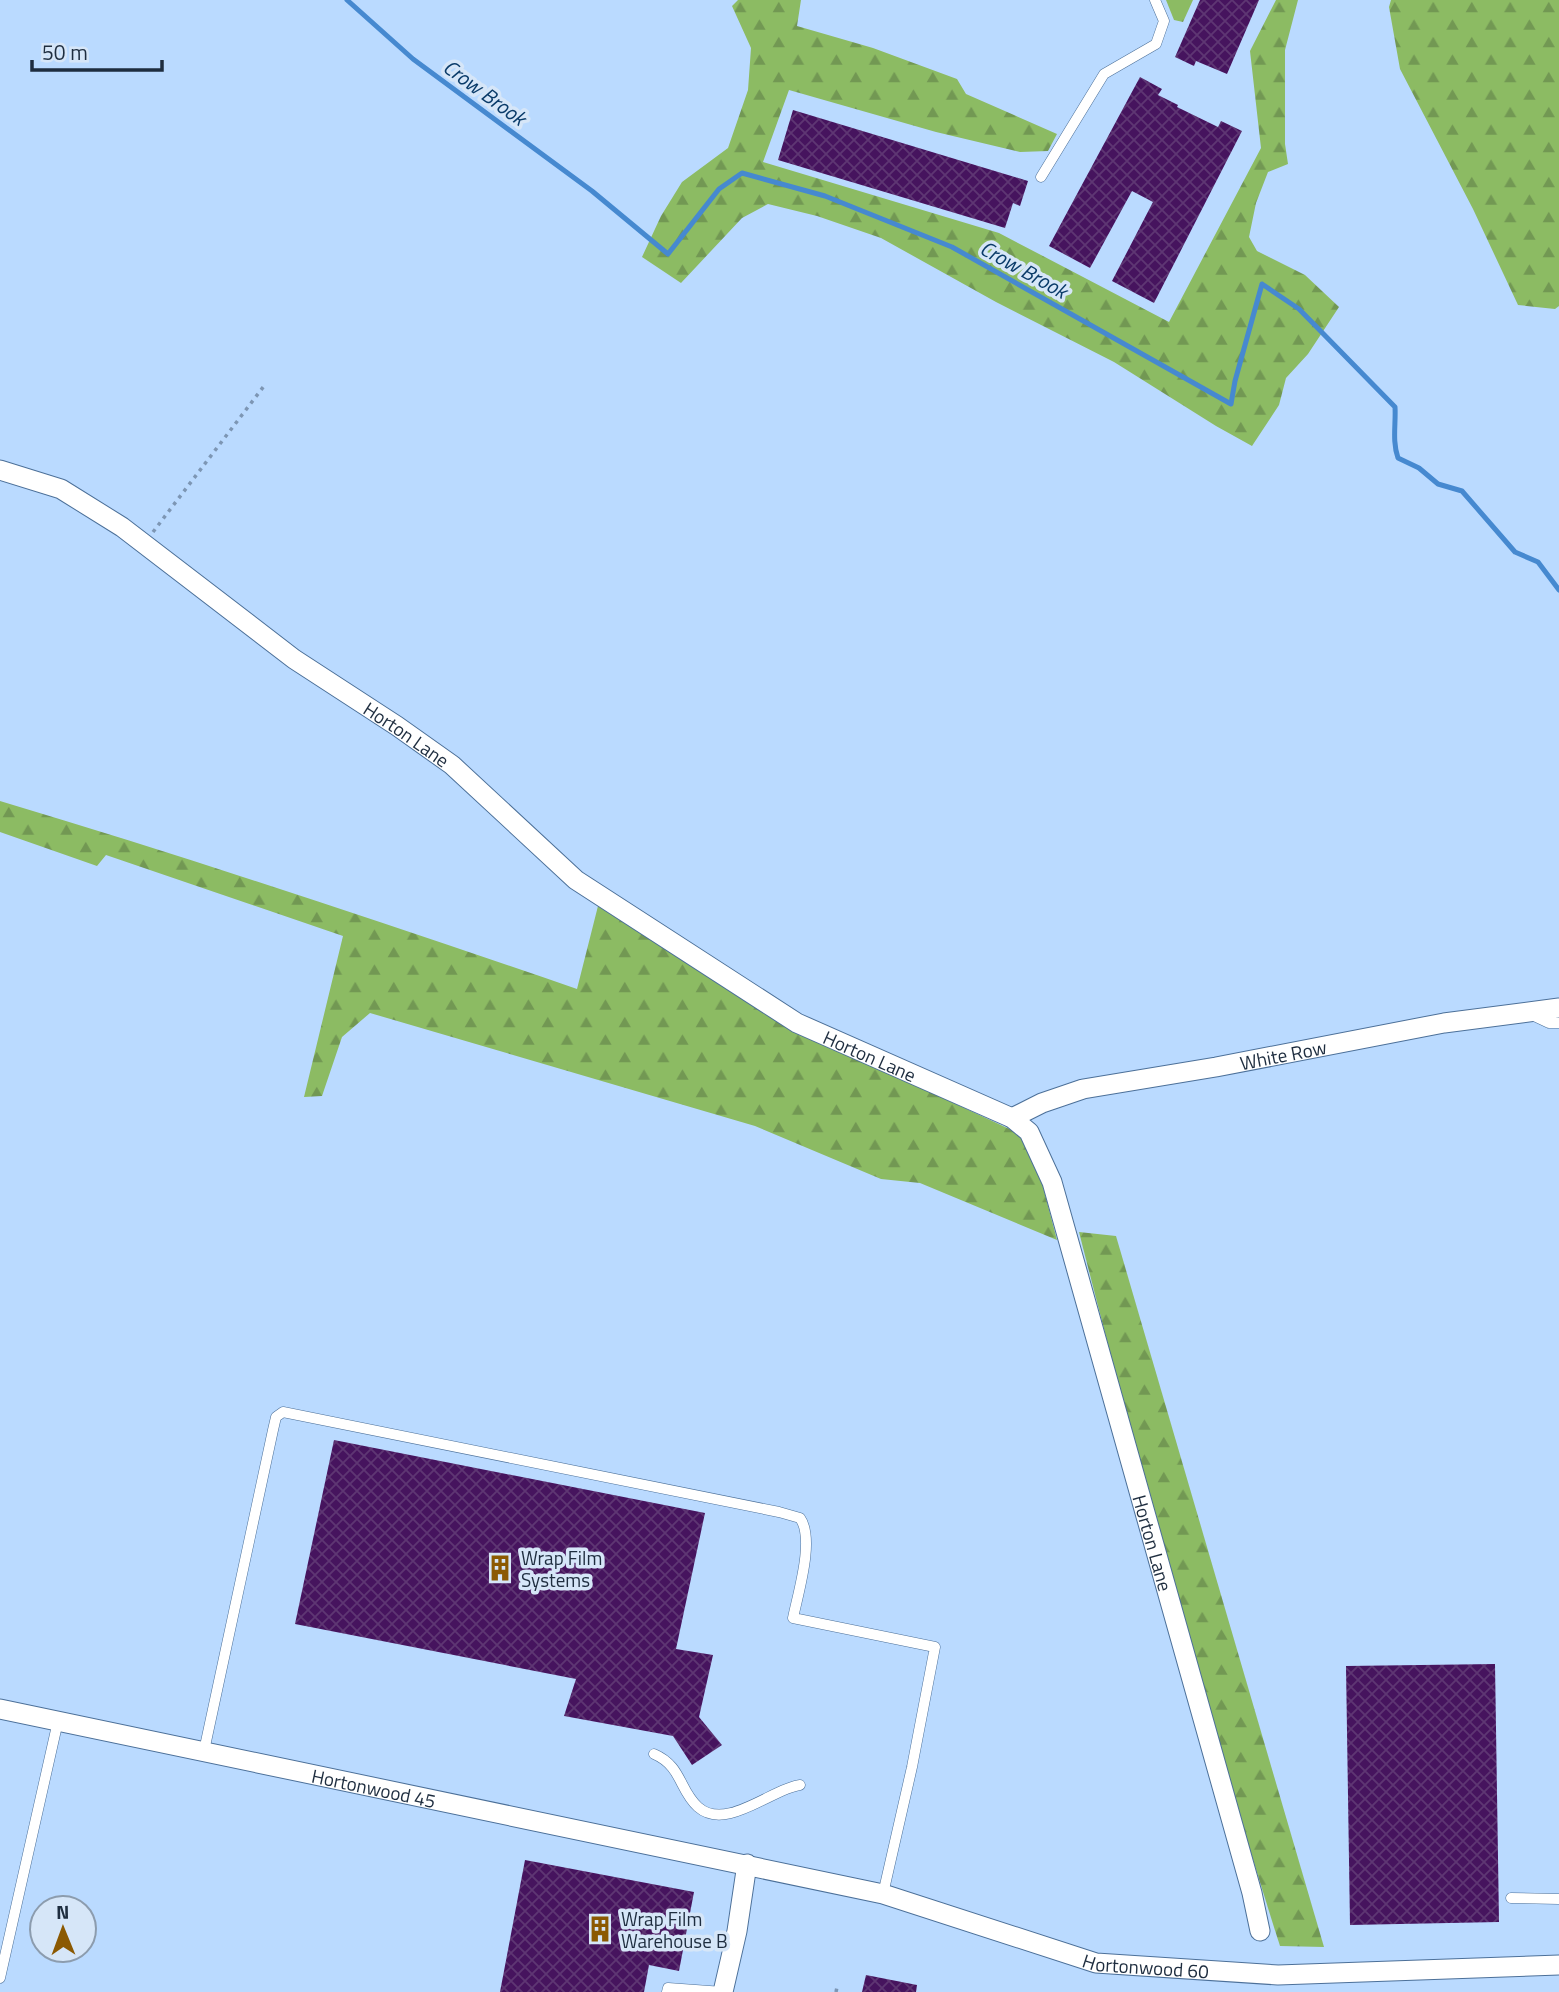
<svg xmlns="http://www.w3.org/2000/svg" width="1559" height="1992" viewBox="0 0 1559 1992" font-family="'Titillium Web',sans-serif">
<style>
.forest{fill:url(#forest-firs)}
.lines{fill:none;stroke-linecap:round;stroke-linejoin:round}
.stream{stroke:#4689d0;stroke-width:5}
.building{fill:url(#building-cross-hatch)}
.service-casing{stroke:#4c7099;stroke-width:11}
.minor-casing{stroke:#4c7099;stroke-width:21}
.path{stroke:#7d96b4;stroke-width:3.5;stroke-dasharray:3.5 5;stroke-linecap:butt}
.service{stroke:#fff;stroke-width:10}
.minor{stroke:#fff;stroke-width:19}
.labels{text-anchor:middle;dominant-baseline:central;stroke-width:7;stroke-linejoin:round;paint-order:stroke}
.street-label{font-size:19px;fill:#1e2d3f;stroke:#d6e6f8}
.poi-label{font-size:19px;fill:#1e2d3f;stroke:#d6e6f8;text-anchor:start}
.water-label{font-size:21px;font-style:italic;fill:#0a3b69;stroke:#d6e6f8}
</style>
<defs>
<pattern id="forest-firs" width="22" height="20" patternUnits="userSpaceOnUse" patternTransform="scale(1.75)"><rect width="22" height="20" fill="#8cbb63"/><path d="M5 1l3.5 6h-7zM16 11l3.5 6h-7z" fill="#729853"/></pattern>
<pattern id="building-cross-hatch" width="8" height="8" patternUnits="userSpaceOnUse" patternTransform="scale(1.75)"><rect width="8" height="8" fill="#46145e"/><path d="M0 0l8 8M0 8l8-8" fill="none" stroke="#5e3673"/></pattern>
</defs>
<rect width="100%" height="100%" fill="#badaff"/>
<g class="forest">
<path d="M738,0h63l-4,26 76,22 84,31 9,15 91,40 -9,17 -28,1 -84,-20 -147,-42 -26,72 236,71 170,89 92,-174 -11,-97 26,-51h22l-13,50v94l3,20 -20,8 -12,31 -7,34 8,14 48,24 34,32 -31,47 -22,24 -7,27 -27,41 -36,-20 -102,-64 -118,-60 -115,-64 -64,-22 -49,-12 -26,14 -61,65 -39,-26 19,-41 21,-34 46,-34 20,-58 3,-42 -19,-42z"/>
<path d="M1166,0h27l-10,22 -9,-2z"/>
<path d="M1391,0h168v306l-4,3 -37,-4 -45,-96 -73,-140 -11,-62z"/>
<path d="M0,801c194,58 385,122 577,188l21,-83 186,118 234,109 18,27 21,80 -137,-57 -39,-4 -126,-53 -385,-113 -28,24 -20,59 -18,1 39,-161 -237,-81 -9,11 -97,-34z"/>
<path d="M1079,1232l37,4 208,711 -44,-1c-75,-235 -140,-475 -201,-714z"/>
</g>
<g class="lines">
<path class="stream" d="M347,0l66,59 179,132 76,63 51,-65 23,-16 83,23 127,51 279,157 4,-23 27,-97 37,25 96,98c1,17 -3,34 3,51l21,10 19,16 24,7 53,61 23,10 21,28"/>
</g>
<g class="building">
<path d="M1200,0h59l-32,74 -31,-13 -2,5 -19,-9z"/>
<path d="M1140,77l22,12 -4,6 20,10 -1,2 41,20 3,-6 21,10 -88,172 -42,-22 41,-79 -21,-11 -42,77 -41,-22z"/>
<path d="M793,110l235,71 -8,25 -7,-3 -8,25 -227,-68z"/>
<path d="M334,1440l371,73 -29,136 37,6 -14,62 23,28 -30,20 -19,-29 -109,-20 12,-37 -281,-55z"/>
<path d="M1495,1664l4,258 -149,3 -4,-259z"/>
<path d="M525,1860l169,32 -15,79 -30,-6 -5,27h-144z"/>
<path d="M866,1975l51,10 -1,7h-54z"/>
</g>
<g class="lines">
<g class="service-casing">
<g id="service">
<path d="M1041,177l63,-103 52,-30 8,-23 -9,-21"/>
<path d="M1532,1015l17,8h10"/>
<path d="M204,1751l69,-321 3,-13 7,-5 496,100 21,6c15,21 -2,75 -7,100l142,29 -23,120 -29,127"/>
<path d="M654,1754c28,12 25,36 44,53 28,25 75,-19 102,-22"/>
<path d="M1511,1898l48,1"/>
<path d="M0,1978l58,-257"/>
<path d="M667,1992l1,-4 55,4"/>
</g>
</g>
<g class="minor-casing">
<g id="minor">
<path id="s1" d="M0,470l61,19 61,38 172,132 103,67 55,39 124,115 221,143 215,95 17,14 23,50 200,711 8,38"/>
<path id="s2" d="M1012,1118l30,-15 41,-14 133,-22 228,-44 115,-15"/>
<path id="s3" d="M0,1709l883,185 213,69 182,12 281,-10"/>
<path d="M723,1992l14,-61 10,-67"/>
</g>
</g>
<g class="path">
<path d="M153,532l111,-146"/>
<path d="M836,1992l1,-5"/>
</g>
<use href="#service" class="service"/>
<use href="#minor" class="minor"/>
</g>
<defs>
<g id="building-bare" transform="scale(2.1)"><path d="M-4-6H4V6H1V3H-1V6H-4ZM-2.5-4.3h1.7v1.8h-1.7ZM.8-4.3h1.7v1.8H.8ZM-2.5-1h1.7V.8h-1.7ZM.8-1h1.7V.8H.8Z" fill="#8b5902" stroke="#d6e6f8" stroke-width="2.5" paint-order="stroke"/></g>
</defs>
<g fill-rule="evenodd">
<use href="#building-bare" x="500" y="1568"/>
<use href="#building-bare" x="600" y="1929"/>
</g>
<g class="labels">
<g class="street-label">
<text stroke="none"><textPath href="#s1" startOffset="488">Horton Lane</textPath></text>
<text stroke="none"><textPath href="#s2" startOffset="280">White Row</textPath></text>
<text stroke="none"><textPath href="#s1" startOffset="1055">Horton Lane</textPath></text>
<text stroke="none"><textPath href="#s1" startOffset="1662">Horton Lane</textPath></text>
<text stroke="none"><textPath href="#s3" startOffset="382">Hortonwood 45</textPath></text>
<text stroke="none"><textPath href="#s3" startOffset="1176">Hortonwood 60</textPath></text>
</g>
<g class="poi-label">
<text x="521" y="1557">Wrap Film<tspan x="521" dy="22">Systems</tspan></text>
<text x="621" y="1918">Wrap Film<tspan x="621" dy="22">Warehouse B</tspan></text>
</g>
<g class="water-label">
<text transform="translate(485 92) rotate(36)">Crow Brook</text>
<text transform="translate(1024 269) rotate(29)">Crow Brook</text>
</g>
</g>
<g transform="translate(63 1929) rotate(359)"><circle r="33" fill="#d6e6f8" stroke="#8c9cae" stroke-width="2"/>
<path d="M0-5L12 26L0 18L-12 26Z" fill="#8b5902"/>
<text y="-10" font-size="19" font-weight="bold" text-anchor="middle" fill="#1e2d3f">N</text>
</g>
<path d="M32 60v10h130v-10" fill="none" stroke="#1e2d3f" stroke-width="3.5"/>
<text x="42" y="60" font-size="21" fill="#1e2d3f" stroke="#d6e6f8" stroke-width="5" paint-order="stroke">50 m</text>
</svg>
